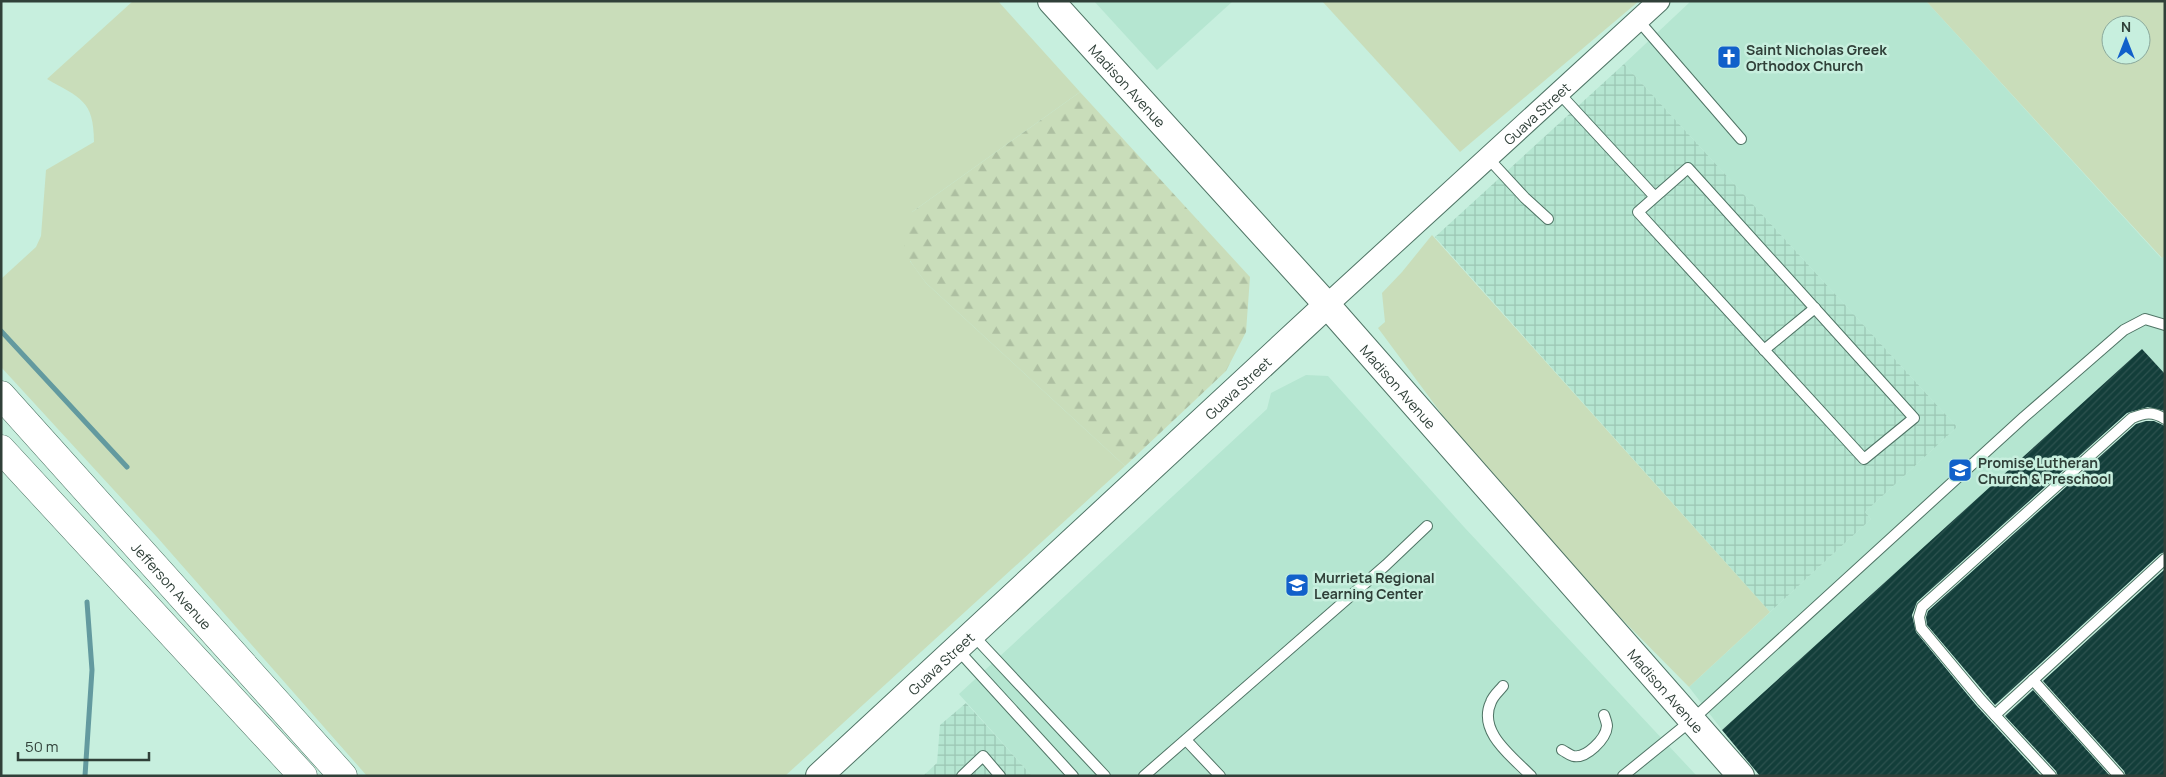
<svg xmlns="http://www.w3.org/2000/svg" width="2166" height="777" viewBox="0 0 2166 777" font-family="Manrope,sans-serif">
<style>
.built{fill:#b5e6d1}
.industrial{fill:url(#industrial-grid)}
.grass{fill:#c9ddba;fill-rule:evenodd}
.forest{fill:url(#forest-firs)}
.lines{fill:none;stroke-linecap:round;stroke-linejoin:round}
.stream{stroke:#639a9f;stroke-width:5}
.building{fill:url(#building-hatch)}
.service-casing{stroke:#4f7465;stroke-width:12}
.minor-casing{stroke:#4f7465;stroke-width:23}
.tertiary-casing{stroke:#4f7465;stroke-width:28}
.primary-casing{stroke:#4f7465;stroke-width:29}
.service{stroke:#fff;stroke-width:10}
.minor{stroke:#fff;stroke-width:21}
.tertiary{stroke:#fff;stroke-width:26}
.primary{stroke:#fff;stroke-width:28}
.labels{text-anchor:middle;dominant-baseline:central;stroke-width:5;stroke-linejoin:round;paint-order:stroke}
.poi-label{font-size:14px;font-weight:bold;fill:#304039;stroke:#c7efde;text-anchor:start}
.street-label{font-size:14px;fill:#304039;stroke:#c7efde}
</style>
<defs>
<pattern id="industrial-grid" width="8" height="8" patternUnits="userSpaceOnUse" patternTransform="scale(1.25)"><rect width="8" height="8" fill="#b5e6d1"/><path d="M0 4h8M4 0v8" fill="none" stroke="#9cc6b4"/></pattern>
<pattern id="forest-firs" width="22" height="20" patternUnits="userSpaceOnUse" patternTransform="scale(1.25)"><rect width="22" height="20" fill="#c9ddba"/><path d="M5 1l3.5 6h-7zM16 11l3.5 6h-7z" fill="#adbfa1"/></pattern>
<pattern id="building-hatch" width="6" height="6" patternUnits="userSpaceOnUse" patternTransform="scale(1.25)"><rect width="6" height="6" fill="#133e3a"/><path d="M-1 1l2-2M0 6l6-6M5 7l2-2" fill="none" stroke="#2d524f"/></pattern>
</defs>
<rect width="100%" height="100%" fill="#c7efde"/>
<g class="built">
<path d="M1094,1h139l-76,69z"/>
<path d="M1691,1h235l235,257 4,-3v119l-23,-25 -420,381 -33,-43 182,-168 -6,-7 92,-85 -333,-363z"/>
<path d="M1306,375l22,1 136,151 232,248 -664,1 -73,-82 308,-285 4,-16z"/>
</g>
<g class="industrial">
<path d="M1624,64l333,363 -92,85 6,7 -101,93 -335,-375z"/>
<path d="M966,703l66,73h-109l14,-13 3,-38z"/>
</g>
<g class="grass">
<path d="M133,1h865l82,91 -168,120 -2,49 16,22 199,183 -340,310h-418l-210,-239 -156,-170v-88l35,-32 5,-11 5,-66 48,-28c0,-42 -14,-44 -47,-63z"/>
<path d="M1322,1h317l-179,151z"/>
<path d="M1926,1h239v254l-3,3zM2111,25h30v30h-30z"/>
<path d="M1432,235l338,377 -81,75 -88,-89 -126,-139 -97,-131 7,-6 -3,-29 20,-21z"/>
</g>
<path class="forest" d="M1080,92l170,185 -4,55 -20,39 -101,95 -199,-183c-21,-29 -30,-35 -14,-71z"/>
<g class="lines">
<g class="stream">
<path d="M1,331l126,136"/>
<path d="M85,776l7,-106 -5,-68"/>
</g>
</g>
<g class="building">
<path d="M2142,349l23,25v37l-17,-4 -21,6 -210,189 -5,13 4,17 60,73 65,71h-281l-38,-46z"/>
<path d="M2146,421h8l11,5v126l-5,2 -165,151 -68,-80 -1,-8 2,-6 208,-187z"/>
<path d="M2165,569v207h-39l-2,-5 -81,-90z"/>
<path d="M2033,690l77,86h-52l-2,-5 -51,-55z"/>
</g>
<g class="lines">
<g class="service-casing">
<g id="service">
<path d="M1638,20l103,119"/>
<path d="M1559,93l96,104 33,-29 226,250 -50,41 -226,-247 17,-15"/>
<path d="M1488,158l37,40 23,21"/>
<path d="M1764,350l51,-42"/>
<path d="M972,634l133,142"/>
<path d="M957,649l116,127"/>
<path d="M2033,680l86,96"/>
<path d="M1503,686c-4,5 -10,10 -12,16 -14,30 22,55 40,74"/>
<path d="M1995,715l170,-156"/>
<path d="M1186,740l34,36"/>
<path d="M1562,750c4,2 7,5 11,6 13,3 33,-17 34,-30 0,-3 -2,-8 -3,-11"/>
<path d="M962,776l21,-20 17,20"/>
<path d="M1144,776l242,-211 41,-39"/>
<path d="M1623,776l69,-56 332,-303 100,-87 21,-11 20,6"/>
<path d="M2051,776l-70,-76 -60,-72 -2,-11 3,-10 210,-189c13,-5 20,-7 33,1"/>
</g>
</g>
<g class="minor-casing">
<g id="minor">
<path id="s1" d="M1327,305l332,-304"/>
</g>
</g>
<g class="tertiary-casing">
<g id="tertiary">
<path id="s2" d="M1051,1l276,304 414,471"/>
<path id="s3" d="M819,776l508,-471"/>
</g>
</g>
<g class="primary-casing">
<g id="primary">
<path id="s4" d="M1,395l342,381"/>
<path d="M1,449l302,327"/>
</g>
</g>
<use href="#service" class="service"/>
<use href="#minor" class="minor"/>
<use href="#tertiary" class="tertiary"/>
<use href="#primary" class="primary"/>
</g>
<defs>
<g id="church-square" transform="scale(1.25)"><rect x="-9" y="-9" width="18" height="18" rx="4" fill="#1160ca" stroke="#c7efde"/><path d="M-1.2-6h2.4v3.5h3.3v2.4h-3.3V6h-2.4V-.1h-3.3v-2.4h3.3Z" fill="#fff"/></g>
<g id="school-square" transform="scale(1.25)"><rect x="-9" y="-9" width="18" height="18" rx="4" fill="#1160ca" stroke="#c7efde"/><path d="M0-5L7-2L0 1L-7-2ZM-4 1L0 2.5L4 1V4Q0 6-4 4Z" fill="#fff"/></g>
</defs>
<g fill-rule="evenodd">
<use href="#church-square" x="1729" y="57"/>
<use href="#school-square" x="1960" y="470"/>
<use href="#school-square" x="1297" y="585"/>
</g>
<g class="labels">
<g class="poi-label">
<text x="1746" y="49">Saint Nicholas Greek<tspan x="1746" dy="16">Orthodox Church</tspan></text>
<text x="1978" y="462">Promise Lutheran<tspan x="1978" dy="16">Church &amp; Preschool</tspan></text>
<text x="1314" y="577">Murrieta Regional<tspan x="1314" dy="16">Learning Center</tspan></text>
</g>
<g class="street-label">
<text stroke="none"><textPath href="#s2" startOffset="114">Madison Avenue</textPath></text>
<text stroke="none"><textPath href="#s1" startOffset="284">Guava Street</textPath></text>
<text stroke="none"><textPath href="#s2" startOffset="519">Madison Avenue</textPath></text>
<text stroke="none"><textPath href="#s3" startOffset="571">Guava Street</textPath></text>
<text stroke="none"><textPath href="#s4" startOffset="256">Jefferson Avenue</textPath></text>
<text stroke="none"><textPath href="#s3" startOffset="166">Guava Street</textPath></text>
<text stroke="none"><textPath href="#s2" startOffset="924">Madison Avenue</textPath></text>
</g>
</g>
<rect width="2166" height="777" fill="none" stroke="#304039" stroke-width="5"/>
<g transform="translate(2126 40)"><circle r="24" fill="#c7efde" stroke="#8ba99c"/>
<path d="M0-4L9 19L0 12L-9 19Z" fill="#1160ca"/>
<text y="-8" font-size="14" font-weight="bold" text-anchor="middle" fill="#304039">N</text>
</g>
<path d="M18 752v8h131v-8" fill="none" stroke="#304039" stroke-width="2.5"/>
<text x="25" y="752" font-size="15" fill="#304039" stroke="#c7efde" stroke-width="4" paint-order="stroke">50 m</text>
</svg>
